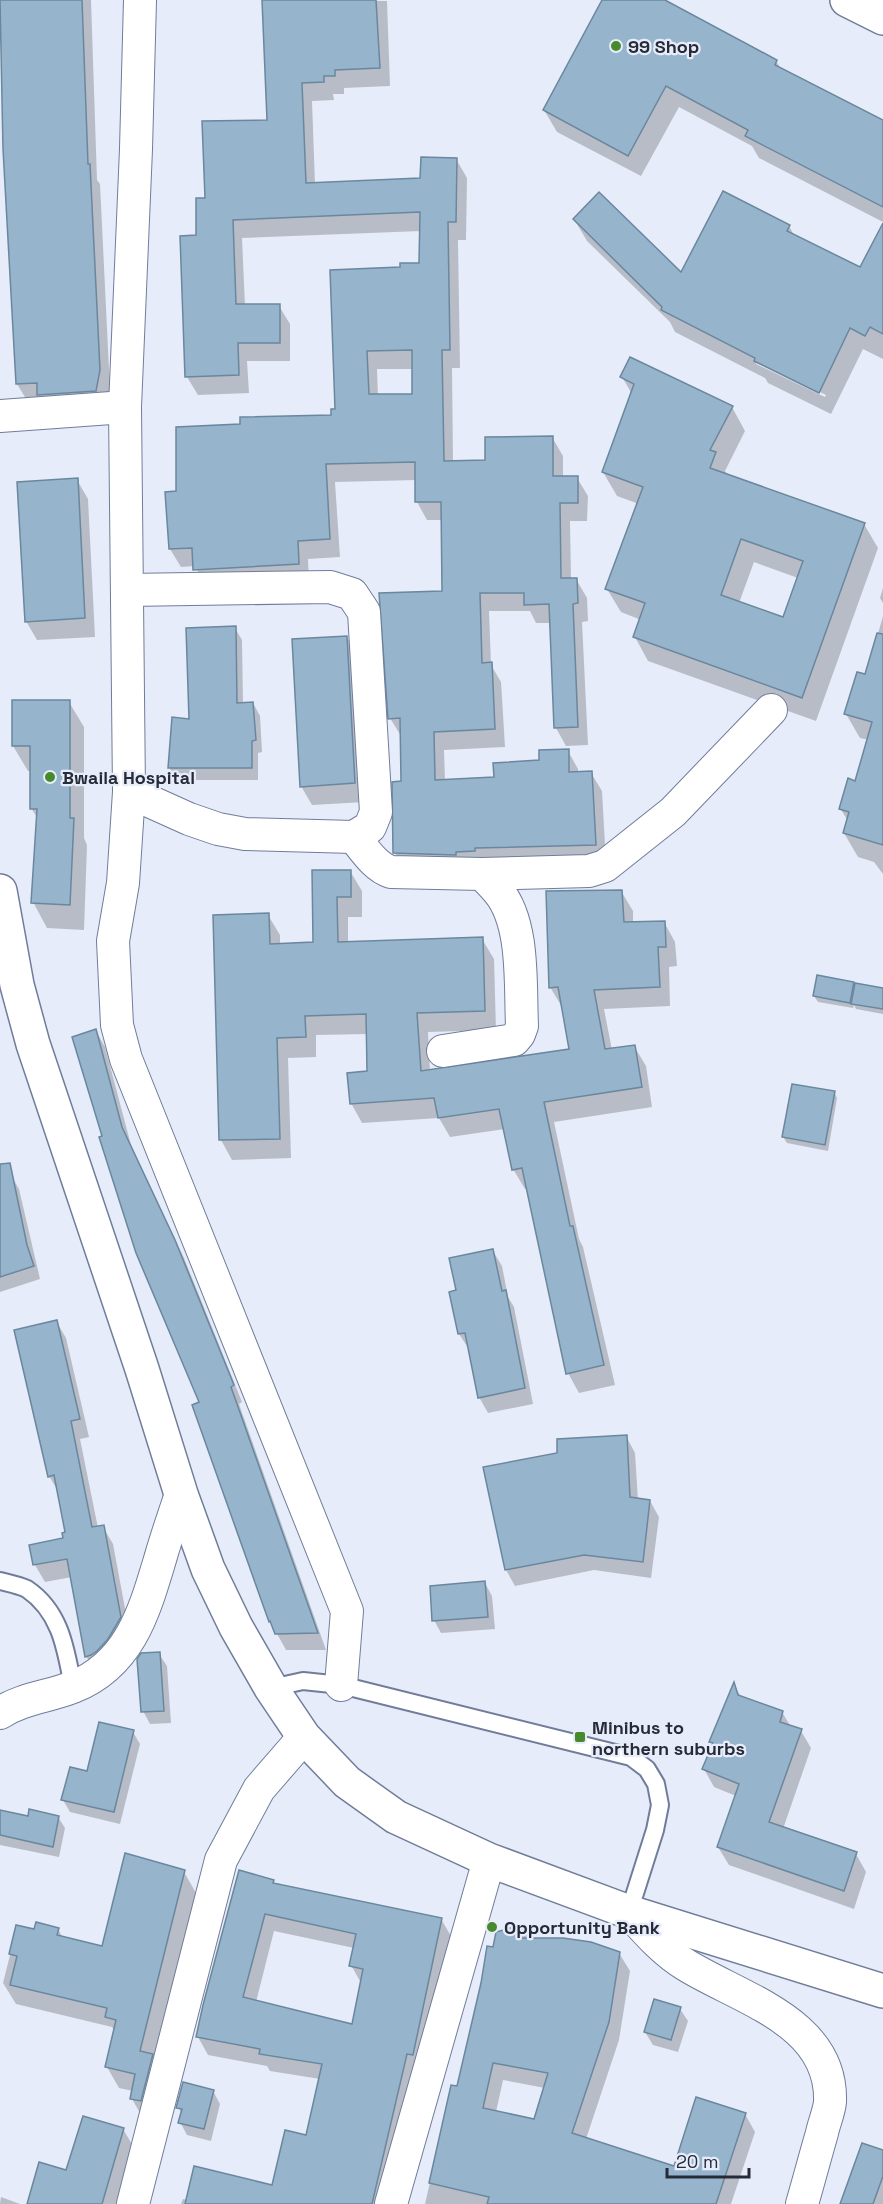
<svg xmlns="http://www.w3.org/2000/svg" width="883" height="2204" viewBox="0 0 883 2204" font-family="'Space Grotesk',sans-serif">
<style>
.shadow{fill:#0003;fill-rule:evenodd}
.building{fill:#96b5cc;stroke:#6a879d;stroke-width:1.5;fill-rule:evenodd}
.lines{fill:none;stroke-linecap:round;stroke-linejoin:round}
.service-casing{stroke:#707d9a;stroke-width:20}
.minor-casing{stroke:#707d9a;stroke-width:34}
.tertiary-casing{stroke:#707d9a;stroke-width:36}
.trunk-casing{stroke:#707d9a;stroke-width:36}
.service{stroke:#fff;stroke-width:16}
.minor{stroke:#fff;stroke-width:32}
.tertiary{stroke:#fff;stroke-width:33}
.trunk{stroke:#fff;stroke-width:33}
.poi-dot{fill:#478a2d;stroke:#e6ecf9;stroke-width:2}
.labels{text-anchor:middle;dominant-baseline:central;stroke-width:4.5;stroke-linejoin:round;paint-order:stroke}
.poi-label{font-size:18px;font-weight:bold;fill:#262b37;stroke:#e6ecf9;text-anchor:start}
</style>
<rect width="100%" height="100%" fill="#e6ecf9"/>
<g class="shadow">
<path d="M0,0h91l6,180 3,4 10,206 -4,19 -78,-7 -11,-18 -13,-235z"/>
<path d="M264,0l123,1 3,85 -46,2v6h-11l1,6 -22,1 3,83 107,-5 34,-20 11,19 -1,62h-8l2,128h-8l1,94h34l65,-25 11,19v22h14l11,18 -1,25h-17l1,58h5l11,19 1,23 -6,1 6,123 -22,1 -10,-18 -5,-105h-15l-6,-12h-41l2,54 10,17 4,65 -61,3 1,31 51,-2 72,-28 10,18v4h13l11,18 4,72 -201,8 -10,-18 8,-70 -2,-47 -11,-18 53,-126v-72h-16l-10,-18v-22l-82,2 5,75 -32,2 1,23 -103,5 -11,-21 -14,1 -11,-18 8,-56 63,-68 91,-8 70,-148 19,-5v-33l-179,7 3,68h34l11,18v37h-43l2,32 -51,2 -11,-18 10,-141 10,-37 61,-78zM377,369h36l1,26 -36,1z"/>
<path d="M604,0h57l115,61 5,8 102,52v101l-124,-64 -7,-12 -73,-39 -38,69 -84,-44 -13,-22z"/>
<path d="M574,219l107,55 108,-48 6,11 65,32 23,-43v133l-20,-10 -32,65 -63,-31 -3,-5 -90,-46 -5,-10 -83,-81zM756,361l70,34 -1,2 -69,-33z"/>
<path d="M622,377l110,30 13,24 -20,40 3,4 136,49 14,24 -62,173 -168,-60 -13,-24 6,-17 -20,-8 -14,-23 32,-85 -22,-8 -14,-24 29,-78zM754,562l44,16 -14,41 -45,-16z"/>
<path d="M77,480l11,19 7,138 -58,3 -11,-19z"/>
<path d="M883,588v15l-3,-5z"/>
<path d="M883,616v258l-9,-12 -16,-5 -14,-24 4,-12 -8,-13 16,-26 13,-42 -9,-2 -14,-24 20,-38z"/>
<path d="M235,628l7,12 1,64 10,-1 7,13 2,36 -4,1v27h-82l-7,-13z"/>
<path d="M347,637l11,20 7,145 -53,3 -11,-19z"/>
<path d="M69,702l15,25v111l3,7 -3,85 -37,-2 -14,-26 5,-83 -7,-11v-37h-3l-15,-25z"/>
<path d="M350,871l12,20v26h-14v26l134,-4 12,20 2,71 -68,2 2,40 141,-21 -9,-44 -12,-20 71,-96 12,20v12l31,-1 11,20 2,24 -8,1 1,39 -66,3 8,41 22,-4 12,20 6,41 -98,15 25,117 4,8 32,138 -36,8 -11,-20 -40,-184h-3l-12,-20 -8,-40 -55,8 -11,-19 -77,5 -11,-20 18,-30 -1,-39 -52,1v22l-28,1 3,100 -59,2 -11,-20 -7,-223 54,-2 12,20v10l34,-1 -1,-72z"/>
<path d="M853,983l2,4 28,2v25l-27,-5 -2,-4 -1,3 -35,-6 -4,-6z"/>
<path d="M96,1031l9,16 26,98 53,113 58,144 -3,2 87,246h-40l-16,-29 -76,-215 7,-3 -97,-266z"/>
<path d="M834,1092l3,6 -9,53 -41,-8 -4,-6z"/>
<path d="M12,1177l7,12 21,90 -40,13v-113z"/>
<path d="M493,1251l9,15 6,31 6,10 19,97 -45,9 -9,-16 -10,-48 -10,-15 -1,-43z"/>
<path d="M56,1321l10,17 23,99 -9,2 18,89 5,-1 10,17 17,91 -34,38 -10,-17 -14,-79 -27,5 -10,-17 -4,-19 34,-7 1,-5 -8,-43 -9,-15z"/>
<path d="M626,1436l9,17 3,47 12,1 9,16 -8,61 -57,-8 -79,16 -9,-16 -21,-101 74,-15z"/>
<path d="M485,1583l7,13 3,33 -54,4 -7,-13z"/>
<path d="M159,1654l8,12 4,57 -21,1 -7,-13z"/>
<path d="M734,1685l7,12 41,15 9,15 10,4 10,17 -28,81 73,25 10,18 -12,37 -125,-44 -11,-18 18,-51 -22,-9 -10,-18 9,-24 -2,-3z"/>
<path d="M133,1732l7,12 -20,80 -50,-12 -7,-12 25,-27z"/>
<path d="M0,1812l29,6 29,-1 7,11 -6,29 -59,-12z"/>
<path d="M184,1872l12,21 -41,167 -11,60 -12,-21 1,-8 -14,-3 -12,-21 8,-35 -3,-5 -96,-23 -13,-21 14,-56 18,4 23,-2 5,9 40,10z"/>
<path d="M273,1881l2,3 166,35 10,17 -29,136 -37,132h-204l2,-5 5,1 86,-14 33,-49 13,-58 -50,-8 -3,-5 -59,-11 -10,-18zM274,1931l80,17 -3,17 10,18 -8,43 -97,-24z"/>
<path d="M523,1925l8,14 88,14 11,18 -11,69 -33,99 89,29 70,-54 10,18 -24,72h-306l27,-118 6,2 36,-139zM503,2080l42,8 -10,33 -39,-9z"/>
<path d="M680,2009l8,12 -10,31 -25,-7 -8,-13z"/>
<path d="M213,2091l7,13 -9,37 -24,-6 -7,-13 2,-8 -4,-7z"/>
<path d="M123,2129l10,17 -17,58h-88z"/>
<path d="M883,2152v52h-34z"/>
<path d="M1,2197l19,7h-20z"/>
</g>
<g class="building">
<path d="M0,0h82l6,164h2l10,206 -4,21 -59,4v-12l-21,1 -13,-235z"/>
<path d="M262,0h114l4,68 -45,2v6h-11v6l-22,1 4,100 114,-5 1,-21 36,1 -1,64h-8l2,128h-8l2,111 41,-1v-23l68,-1v40h25v27h-18l1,75h16l1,25 -5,1 5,123 -24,1 -5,-124 -25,1v-12h-44l2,70 10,-1 3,67 -61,3 1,48 59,-3 -1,-14 46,-3v-10l30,-1v23l23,-1 4,74 -121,3v3l-19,1v3l-63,-2 -1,-71 9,-1 -1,-63 -12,1 -9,-126 63,-2 -1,-89h-26v-40l-89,2 4,75 -32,2 1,23 -106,6 -1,-22 -23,1 -4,-57 11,-1v-64l64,-3v-7l91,-2v-6h4l-5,-139 70,-3v-4h19l1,-51 -187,8 3,84h44v39h-42l1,32 -54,2 -5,-141 16,-1v-37h9l-3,-77 65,-1zM412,350v44h-43l-2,-43z"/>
<path d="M602,0h63l112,60 -2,5 108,55v87l-138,-71 3,-6 -82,-44 -38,70 -85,-46z"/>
<path d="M723,191l67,34 -3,6 73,36 23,-44v111l-13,-7 -5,9 -15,-8 -31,65 -65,-32 1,-3 -94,-48 1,-3 -89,-88 26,-27 82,80z"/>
<path d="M630,357l103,49 -23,44 6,2 -6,16 155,55 -63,175 -169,-61 12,-34 -40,-14 38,-102 -41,-15 32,-88 -14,-7zM741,539l62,22 -20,56 -62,-22z"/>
<path d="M78,478l7,140 -60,4 -8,-140z"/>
<path d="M236,626l1,77 16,-1 3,38 -4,1v27h-84l4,-51 17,2 -3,-91z"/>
<path d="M877,633l6,1v211l-40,-12 6,-21 -10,-3 9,-31 7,3 17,-59 -28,-8 13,-42 8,2z"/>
<path d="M347,636l8,147 -55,4 -8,-148z"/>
<path d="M12,700h58v118h4l-4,87 -39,-2 6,-94h-7v-63h-18z"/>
<path d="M312,870h39v27h-14l1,45 145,-5 2,74 -68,2 4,58 148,-22 -11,-62 -9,1 -3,-97 76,-1 2,32 41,-1 1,26h-8l2,40 -66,3 11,59 30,-4 7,42 -98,15 26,124h3l31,139 -38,9 -44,-206 -10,2 -13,-61 -61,9 -4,-20 -84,6 -3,-31 20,-2 -1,-57 -61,2 1,21 -29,1 3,101 -61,1 -6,-225 56,-2 1,31 43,-2z"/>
<path d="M817,975l37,7 -4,21 -37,-7z"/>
<path d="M855,983l28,5v21l-32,-5z"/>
<path d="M96,1029l26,98 53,113 59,145 -3,2 87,246 -43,1 -5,-13 -1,1 -77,-217 7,-3 -63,-149 -37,-116 3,-1 -30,-99z"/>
<path d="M792,1084l43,7 -10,54 -43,-8z"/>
<path d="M10,1163l17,82 7,21 -34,11v-113z"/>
<path d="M493,1249l9,42 4,-1 19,98 -47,10 -13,-65 -7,1 -9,-42 7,-2 -7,-32z"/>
<path d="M57,1320l23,99 -9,2 21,106 12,-2 17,92 -13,22 -11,12 -6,4 -6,2 -18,-98 -34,6 -4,-20 34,-7 -1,-5 3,-1 -11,-57 -6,2 -34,-147z"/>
<path d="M627,1435l3,62 20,3 -7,62 -59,-7 -79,15 -22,-103 74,-14v-14z"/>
<path d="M485,1581l3,36 -56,4 -2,-35z"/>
<path d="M160,1652l4,59 -23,1 -4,-53 4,-6z"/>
<path d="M734,1682l4,13 45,16 -3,11 22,7 -33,93 88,30 -13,39 -127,-44 22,-63 -37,-15 11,-26 -4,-1z"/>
<path d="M99,1722l35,8 -20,82 -53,-12 9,-33 17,4z"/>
<path d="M29,1809l30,7 -6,31 -53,-12v-25l28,6z"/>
<path d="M125,1853l60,17 -45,181 13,3 -12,47 -11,-2 5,-25 -30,-7 11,-47 -11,-3 2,-9 -97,-23 7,-29 -8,-2 7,-29 18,4 2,-7 23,6 -2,7 45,11z"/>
<path d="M239,1870l35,10 -1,3 169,35 -29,137 -6,-1 -35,150h-187l9,-38 78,19 13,-55 21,5 16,-71 -63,-10 1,-5 -64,-12 7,-32zM265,1914l91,20 -7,32 14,3 -11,55 -109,-27z"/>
<path d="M524,1924l-3,14h42l28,4 29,10 -11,70 -37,111 102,33 22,-69 50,16 -30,91h-229l2,-7 -60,-14 22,-98 6,1 24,-103 6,-37 6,1 3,-15zM493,2063l55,10 -14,46 -51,-11z"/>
<path d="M654,1999l27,8 -10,33 -27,-8z"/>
<path d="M183,2082l31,8 -10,39 -26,-6 4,-14 -6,-1z"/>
<path d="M83,2116l41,12 -22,76h-75l12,-42 27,8z"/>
<path d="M862,2143l21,7v26l-10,28h-33z"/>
</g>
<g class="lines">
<g class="service-casing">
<g id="service">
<path d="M0,1581c8,2 19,4 27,8 34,23 39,61 46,98"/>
<path d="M271,1688l32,-7 38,4 290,72 16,12 9,15 4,21 -5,25 -26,82"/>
</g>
</g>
<g class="minor-casing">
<g id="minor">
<path d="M140,0l-4,149 -11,258 4,385 -6,91 -10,58 4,84 9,34 221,552 -6,74"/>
<path d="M0,416l125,-9"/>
<path d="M127,590l203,-3 22,7 12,18 12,200 -6,15 -16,10 -109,-3 -27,-5 -29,-10 -60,-27"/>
<path d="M354,837c10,12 21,30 37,35l91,2 107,-3 16,-5 68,-54 98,-102"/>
<path d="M443,1051l71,-11 5,-6 3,-8c-2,-41 3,-103 -24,-135 -5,-6 -11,-12 -16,-17"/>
<path d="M0,1713c23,-15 48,-16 73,-26 58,-23 72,-78 88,-131 6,-21 13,-41 20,-62"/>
<path d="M629,1912c17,19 35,40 57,53 55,34 147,57 144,137 -1,10 -6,21 -8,31 -7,24 -13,47 -20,71"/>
<path d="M133,2204l88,-344 38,-71 45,-52"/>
<path d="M391,2204l98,-344"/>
</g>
</g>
<g class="tertiary-casing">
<path id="tertiary" d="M0,891l17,94 16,59 109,325 39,125 27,75 28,58 35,61 33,49 43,45 49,35 93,43 140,52 254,79"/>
</g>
<g class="trunk-casing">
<path id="trunk" d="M847,0l36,18"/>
</g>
<use href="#service" class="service"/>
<use href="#minor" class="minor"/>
<use href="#tertiary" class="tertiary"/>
<use href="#trunk" class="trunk"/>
</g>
<g class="poi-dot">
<circle cx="616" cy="46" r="6"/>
<circle cx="50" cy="777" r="6"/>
<rect x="574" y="1731" width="12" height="12" rx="3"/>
<circle cx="492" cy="1927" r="6"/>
</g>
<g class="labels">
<g class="poi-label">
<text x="628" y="46">99 Shop</text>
<text x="62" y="777">Bwaila Hospital</text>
<text x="592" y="1727">Minibus to<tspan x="592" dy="21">northern suburbs</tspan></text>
<text x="504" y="1927">Opportunity Bank</text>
</g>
</g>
<path d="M667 2168v9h82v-9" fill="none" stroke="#262b37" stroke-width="3"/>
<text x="676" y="2168" font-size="18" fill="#262b37" stroke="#e6ecf9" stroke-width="4.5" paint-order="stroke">20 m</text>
</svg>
